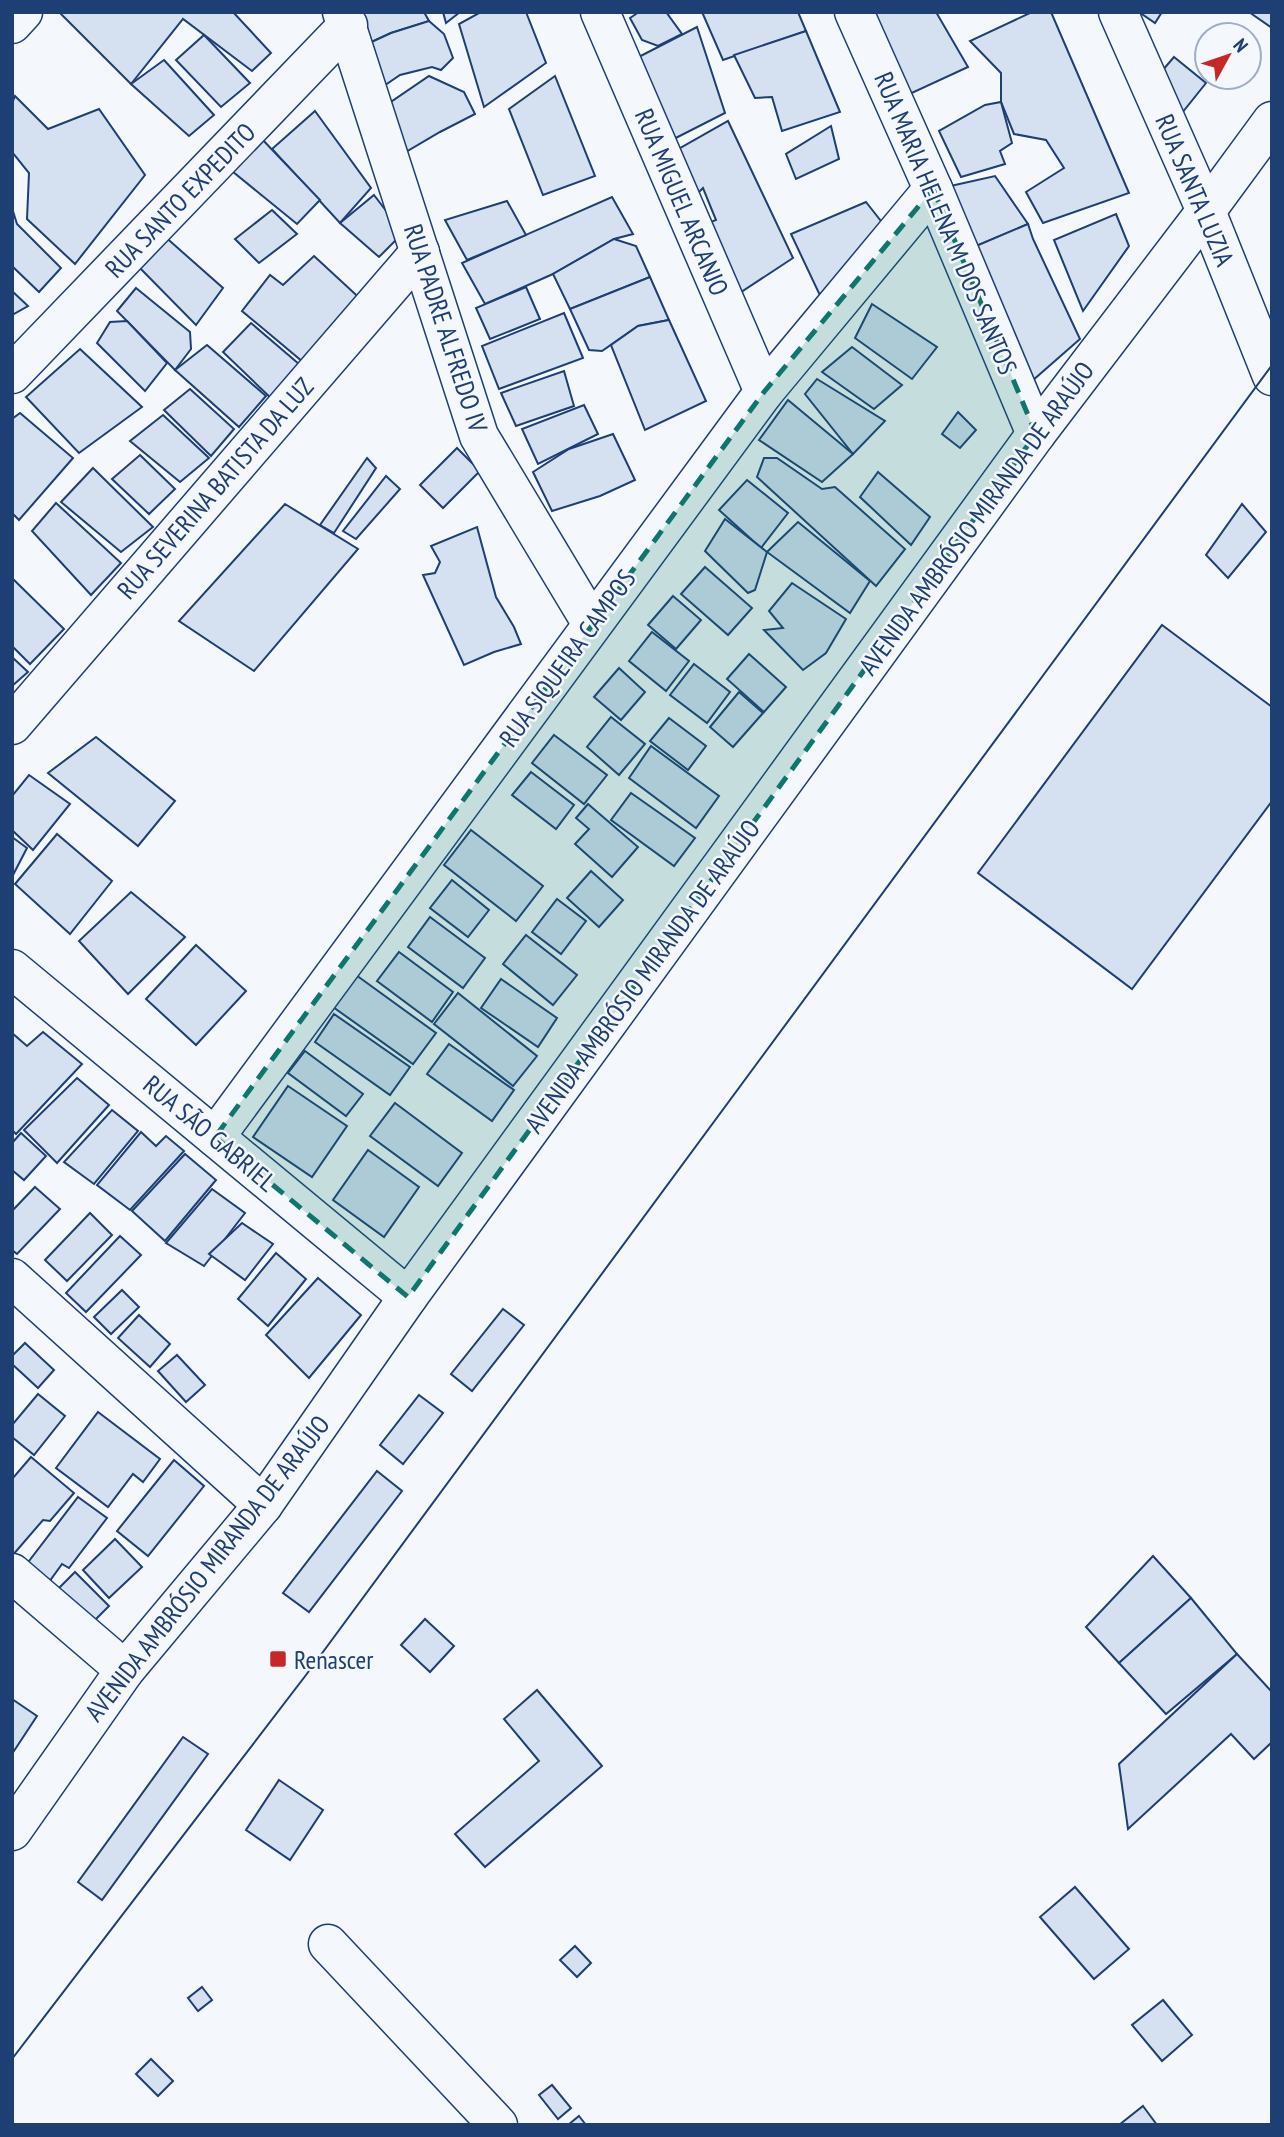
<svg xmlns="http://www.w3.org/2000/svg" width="1284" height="2137" viewBox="0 0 1284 2137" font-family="'PT Sans Narrow',sans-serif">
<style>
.building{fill:#d5e0f0;stroke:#1d3f73;stroke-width:2}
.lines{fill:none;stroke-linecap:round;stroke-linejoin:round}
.minor-casing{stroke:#1d3f73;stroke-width:41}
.minor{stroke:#f4f7fb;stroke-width:38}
.tram{stroke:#1d3f73;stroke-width:2}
.marked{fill:#0f766e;fill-opacity:0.2;stroke:#0f766e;stroke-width:5;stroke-dasharray:14 9;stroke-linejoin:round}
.poi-dot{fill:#c62828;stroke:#f4f7fb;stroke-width:2.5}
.labels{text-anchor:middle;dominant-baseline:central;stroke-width:5;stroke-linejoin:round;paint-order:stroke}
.street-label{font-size:26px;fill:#1d3f73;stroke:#f4f7fb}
.poi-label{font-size:26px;fill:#1d3f73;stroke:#f4f7fb;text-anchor:start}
</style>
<rect width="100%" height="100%" fill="#f4f7fb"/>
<g class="building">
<path d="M59,12h174l38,41 -19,18 -69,-52 -52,65z"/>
<path d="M352,12h72l5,9 -38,12 -26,12z"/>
<path d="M443,12h17l-14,11z"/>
<path d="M526,12l20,51 -62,44 -25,-83 20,-11z"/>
<path d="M639,12h27l16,22 -24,12 -16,-6 -12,-22z"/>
<path d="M702,12h96l8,19 -83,29z"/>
<path d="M864,12h72l32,55 -67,31z"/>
<path d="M1032,12h19l78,181 -86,30 -17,-31 38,-24 -18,-28 -32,-6 -13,-32v-29l-31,-32z"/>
<path d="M1139,12h23l-7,11z"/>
<path d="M1249,12h23v16z"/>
<path d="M429,21l15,13 9,24 -12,12 -9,-3 -32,8 -22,15 -13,-45 26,-12z"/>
<path d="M697,27l28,86 -67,34 -35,-82z"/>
<path d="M806,31l34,81 -58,19 -10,-34 -17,1 -21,-43z"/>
<path d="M204,35l46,48 -29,24 -45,-47z"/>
<path d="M1174,57l32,26 -28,35 -23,-39z"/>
<path d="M164,60l50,55 -25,21 -58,-52z"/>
<path d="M429,76l35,16 11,22 -35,18 -41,24 -14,-50z"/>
<path d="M555,76l40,100 -52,19 -34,-86z"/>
<path d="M15,96l33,33 51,-20 46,66 -70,89 -48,-45 2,-46 -17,-21v-49z"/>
<path d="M1001,102l11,41 -12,8 5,13 -44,13 -22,-46 46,-26z"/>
<path d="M315,111l56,77 -31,35 -68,-74z"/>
<path d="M728,121l65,137 -67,44 -28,-75 18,-7 -13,-32 -14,14 -21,-47z"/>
<path d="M831,126l8,33 -43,20 -10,-25z"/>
<path d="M260,137l60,63 -23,24 -70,-57z"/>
<path d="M995,176l33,48 -59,25 -23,-62z"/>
<path d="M374,195l29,38 -24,24 -39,-34z"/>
<path d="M612,197l21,37 -19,5 -61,35 -68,30 -23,-41z"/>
<path d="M507,201l19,34 -59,25 -22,-40z"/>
<path d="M866,202l22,28 -63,76 -34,-72z"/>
<path d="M12,208l5,16 44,44 -22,24 -27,-26z"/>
<path d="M272,210l25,24 -38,29 -24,-24z"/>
<path d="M1116,214l13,32 -46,65 -29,-71z"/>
<path d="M1028,224l5,15 47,100 -56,49 -55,-139z"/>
<path d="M162,234l61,54 -27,37 -63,-64z"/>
<path d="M614,239l22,7 14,31 -80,32 -17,-35z"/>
<path d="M314,256l52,48 -57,63 -67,-56 28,-36 13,10z"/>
<path d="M650,277l19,43 -31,6 -36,25 -13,-1 -19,-41z"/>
<path d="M526,287l14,32 -50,20 -14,-31z"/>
<path d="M136,288l54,44 1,17 -16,21 -58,-59z"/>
<path d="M12,291l16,15 -16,9z"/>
<path d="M872,304l65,43 -25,32 -57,-41z"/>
<path d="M564,313l19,45 -84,31 -17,-43z"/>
<path d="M669,320l37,81 -61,29 -34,-85 27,-19z"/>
<path d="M127,321l40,42 -22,28 -48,-48 13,-21z"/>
<path d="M251,323l55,47 -31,32 -52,-50z"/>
<path d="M207,345l59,51 -27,31 -64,-57z"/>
<path d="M852,347l50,38 -28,24 -52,-37z"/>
<path d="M80,349l62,58 -63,46 -53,-56z"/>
<path d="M564,371l10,35 -58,20 -15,-33z"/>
<path d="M817,379l68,42 -32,33 -48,-60z"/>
<path d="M190,389l44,40 -23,27 -47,-46z"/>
<path d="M788,400l65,54 -31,28 -63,-42z"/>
<path d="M584,405l14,29 -60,30 -16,-35z"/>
<path d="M958,412l18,18 -16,18 -18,-14z"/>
<path d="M20,413l53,45 -54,62 -7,-7v-94z"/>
<path d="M163,415l46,43 -29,24 -50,-41z"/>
<path d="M613,434l22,46 -35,16 -48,15 -19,-39 36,-23z"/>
<path d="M457,448l23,23 -37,37 -23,-23z"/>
<path d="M140,455l35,34 -26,25 -37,-35z"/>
<path d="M367,458l9,10 -42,65 -14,-8z"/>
<path d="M764,458h13l45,31 13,-2 70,62 -29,37 -119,-109z"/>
<path d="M93,468l60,59 -32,25 -60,-50z"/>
<path d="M878,472l52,45 -19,28 -51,-48z"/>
<path d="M386,476l14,13 -44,50 -13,-8z"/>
<path d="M747,480l41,33 -27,35 -42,-38z"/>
<path d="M56,503l65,60 -30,32 -59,-64z"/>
<path d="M285,504l73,45 -104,122 -75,-50z"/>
<path d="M1242,504l24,28 -38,46 -22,-23z"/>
<path d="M725,519l42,33 -12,38 -7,3 -43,-42z"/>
<path d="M798,522l72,59 -20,32 -83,-61z"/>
<path d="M477,527l19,70 18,30 7,17 -27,8 -30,13 -41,-90 12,-2 5,-11 -9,-16z"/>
<path d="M705,567l47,41 -24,27 -47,-41z"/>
<path d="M12,578l52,51 -34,35 -18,-18z"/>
<path d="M792,583l54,36 -20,34 -23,17 -39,-40 19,-2 -14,-17z"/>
<path d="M673,596l28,24 -25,29 -28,-24z"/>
<path d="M1162,625l110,82v94l-140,188 -154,-116z"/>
<path d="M652,632l37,29 -23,30 -37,-30z"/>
<path d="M749,654l37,33 -22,25 -37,-33z"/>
<path d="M12,657l16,15 -16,14z"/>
<path d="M694,664l36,28 -23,31 -37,-28z"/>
<path d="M619,668l26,24 -24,28 -27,-23z"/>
<path d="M739,692l24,21 -30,34 -23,-20z"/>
<path d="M611,717l34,27 -26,31 -32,-28z"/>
<path d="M669,718l37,28 -18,24 -38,-29z"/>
<path d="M554,735l53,40 -23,29 -52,-41z"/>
<path d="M96,737l79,64 -37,45 -90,-73z"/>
<path d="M651,746l68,50 -23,32 -67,-50z"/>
<path d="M531,772l43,33 -18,24 -44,-34z"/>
<path d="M29,775l41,29 -37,46 -21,-20v-34z"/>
<path d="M631,793l64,45 -21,28 -63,-46z"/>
<path d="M588,804l50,43 -26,30 -37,-33 14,-15 -13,-11z"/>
<path d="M471,830l72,56 -27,35 -72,-56z"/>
<path d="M57,834l55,47 -42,53 -55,-50z"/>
<path d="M12,837l15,11 -14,27 -1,-1z"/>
<path d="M591,871l32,29 -24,27 -32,-29z"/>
<path d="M452,880l37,30 -21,27 -38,-29z"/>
<path d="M131,892l54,45 -57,57 -49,-53z"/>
<path d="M557,899l29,22 -25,33 -29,-22z"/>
<path d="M430,917l55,41 -22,30 -55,-41z"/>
<path d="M526,935l51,40 -24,30 -50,-41z"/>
<path d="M196,945l50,46 -50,54 -50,-46z"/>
<path d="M399,952l54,40 -21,30 -55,-41z"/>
<path d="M356,975l80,58 -23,31 -80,-57z"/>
<path d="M501,979l56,39 -19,29 -57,-39z"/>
<path d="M458,993l79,63 -24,30 -79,-62z"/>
<path d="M334,1014l76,53 -20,28 -75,-53z"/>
<path d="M43,1032l39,32 -66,70 -4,-4v-97l15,13z"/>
<path d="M449,1044l65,46 -22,31 -65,-47z"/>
<path d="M305,1051l58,43 -17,22 -58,-43z"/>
<path d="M77,1078l32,27 -52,58 -33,-33z"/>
<path d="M288,1086l59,40 -35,51 -59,-40z"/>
<path d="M395,1103l67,50 -24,33 -68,-50z"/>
<path d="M112,1110l26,21 -44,53 -30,-22z"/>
<path d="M141,1132l15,14 10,-10 18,15 -54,59 -33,-25z"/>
<path d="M21,1133l25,23 -22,24 -12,-10v-27z"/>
<path d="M368,1150l51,37 -35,50 -51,-37z"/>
<path d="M185,1154l31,26 -51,61 -33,-30z"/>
<path d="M35,1187l25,22 -43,45 -5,-4v-39z"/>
<path d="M212,1189l33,24 -41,53 -38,-23z"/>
<path d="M90,1213l22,22 -45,46 -22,-21z"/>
<path d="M242,1223l31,21 -28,36 -36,-26z"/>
<path d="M120,1236l21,19 -55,57 -20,-19z"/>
<path d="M276,1253l30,26 -38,47 -30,-27z"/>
<path d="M318,1278l43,37 -52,63 -43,-43z"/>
<path d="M122,1290l17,17 -28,27 -17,-17z"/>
<path d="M503,1309l21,16 -52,66 -21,-17z"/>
<path d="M139,1315l31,29 -20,23 -32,-29z"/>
<path d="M25,1343l29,27 -16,18 -26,-24v-8z"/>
<path d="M177,1355l28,30 -19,17 -28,-31z"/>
<path d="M38,1394l27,22 -31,39 -22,-18v-12z"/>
<path d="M419,1395l24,18 -40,51 -23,-19z"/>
<path d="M98,1412l62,47 -17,23 -10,-8 -25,33 -52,-39z"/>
<path d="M31,1457l43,36 -24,28 -7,-1 -31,36v-77z"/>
<path d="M174,1460l30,26 -56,70 -31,-25z"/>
<path d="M377,1471l25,20 -93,121 -26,-19z"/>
<path d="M78,1497l29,21 -38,50 -7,-4 -13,18 -23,-17z"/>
<path d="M115,1539l27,28 -33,31 -26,-28z"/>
<path d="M1153,1556l38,42 -72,65 -33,-36z"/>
<path d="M75,1572l34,34 -22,22 -34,-34z"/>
<path d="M1191,1598l46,56 -71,60 -47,-51z"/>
<path d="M425,1619l29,27 -24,26 -29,-27z"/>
<path d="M1237,1654l35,38v50l-18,17 -23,-25 -103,95 -9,-65z"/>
<path d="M537,1690l65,76 -117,101 -30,-33 84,-73 -35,-42z"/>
<path d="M12,1699l25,17 -25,38z"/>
<path d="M183,1737l25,17 -106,146 -24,-18z"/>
<path d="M279,1780l44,30 -33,50 -44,-30z"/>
<path d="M1075,1887l54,62 -35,30 -54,-62z"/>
<path d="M575,1946l16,17 -14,14 -17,-17z"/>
<path d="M202,1987l10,13 -14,11 -10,-13z"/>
<path d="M1163,2000l29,35 -30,26 -30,-36z"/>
<path d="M151,2059l22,22 -15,15 -22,-22z"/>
<path d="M552,2085l19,23 -13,11 -19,-24z"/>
<path d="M1143,2106l14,19h-38z"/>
<path d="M579,2116l7,9h-18z"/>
</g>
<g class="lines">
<g class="minor-casing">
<g id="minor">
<path d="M342,12l137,424 113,188"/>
<path d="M600,12l164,380"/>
<path d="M854,12l79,177 103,245"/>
<path d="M1118,12l88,199 66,165"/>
<path d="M12,24l11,-12"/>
<path d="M12,374l336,-349"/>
<path d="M12,725l408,-473"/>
<path d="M12,969l396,328"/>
<path d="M215,1137l549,-745 169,-203"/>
<path d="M12,1278l251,227"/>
<path d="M12,1573l113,97"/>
<path d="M12,1831l113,-161 138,-165 145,-208 628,-863 170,-223 66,-90"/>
<path d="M328,1944l170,181"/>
</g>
</g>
<use href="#minor" class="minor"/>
<path class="tram" d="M12,2059l294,-384 966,-1310"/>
</g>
<path class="marked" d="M933,189l103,245 -628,863 -193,-160 549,-745z"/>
<rect class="poi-dot" x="269" y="1650" width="18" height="18" rx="3.5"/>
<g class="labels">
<g class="street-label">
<text transform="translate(1195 190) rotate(67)">RUA SANTA LUZIA</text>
<text transform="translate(180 200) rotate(-46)">RUA SANTO EXPEDITO</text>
<text transform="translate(682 202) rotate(67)">RUA MIGUEL ARCANJO</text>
<text transform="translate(946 223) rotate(67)">RUA MARIA HELENA M DOS SANTOS</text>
<text transform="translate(446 328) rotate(72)">RUA PADRE ALFREDO IV</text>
<text transform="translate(215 488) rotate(-49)">RUA SEVERINA BATISTA DA LUZ</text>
<text transform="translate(976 518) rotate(-54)">AVENIDA AMBRÓSIO MIRANDA DE ARAÚJO</text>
<text transform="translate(567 658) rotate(-54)">RUA SIQUEIRA CAMPOS</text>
<text transform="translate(642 976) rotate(-54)">AVENIDA AMBRÓSIO MIRANDA DE ARAÚJO</text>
<text transform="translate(210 1133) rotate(40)">RUA SÃO GABRIEL</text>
<text transform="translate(207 1568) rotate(-52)">AVENIDA AMBRÓSIO MIRANDA DE ARAÚJO</text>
</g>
<g class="poi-label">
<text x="294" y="1659">Renascer</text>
</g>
</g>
<rect width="1284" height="2137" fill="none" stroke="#1d3f73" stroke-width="28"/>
<g transform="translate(1228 56) rotate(50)"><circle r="33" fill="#f4f7fb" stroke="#9eadc5" stroke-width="2"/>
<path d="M0-5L12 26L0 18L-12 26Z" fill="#c62828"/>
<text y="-10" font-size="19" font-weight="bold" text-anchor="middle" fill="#1d3f73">N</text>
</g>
</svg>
